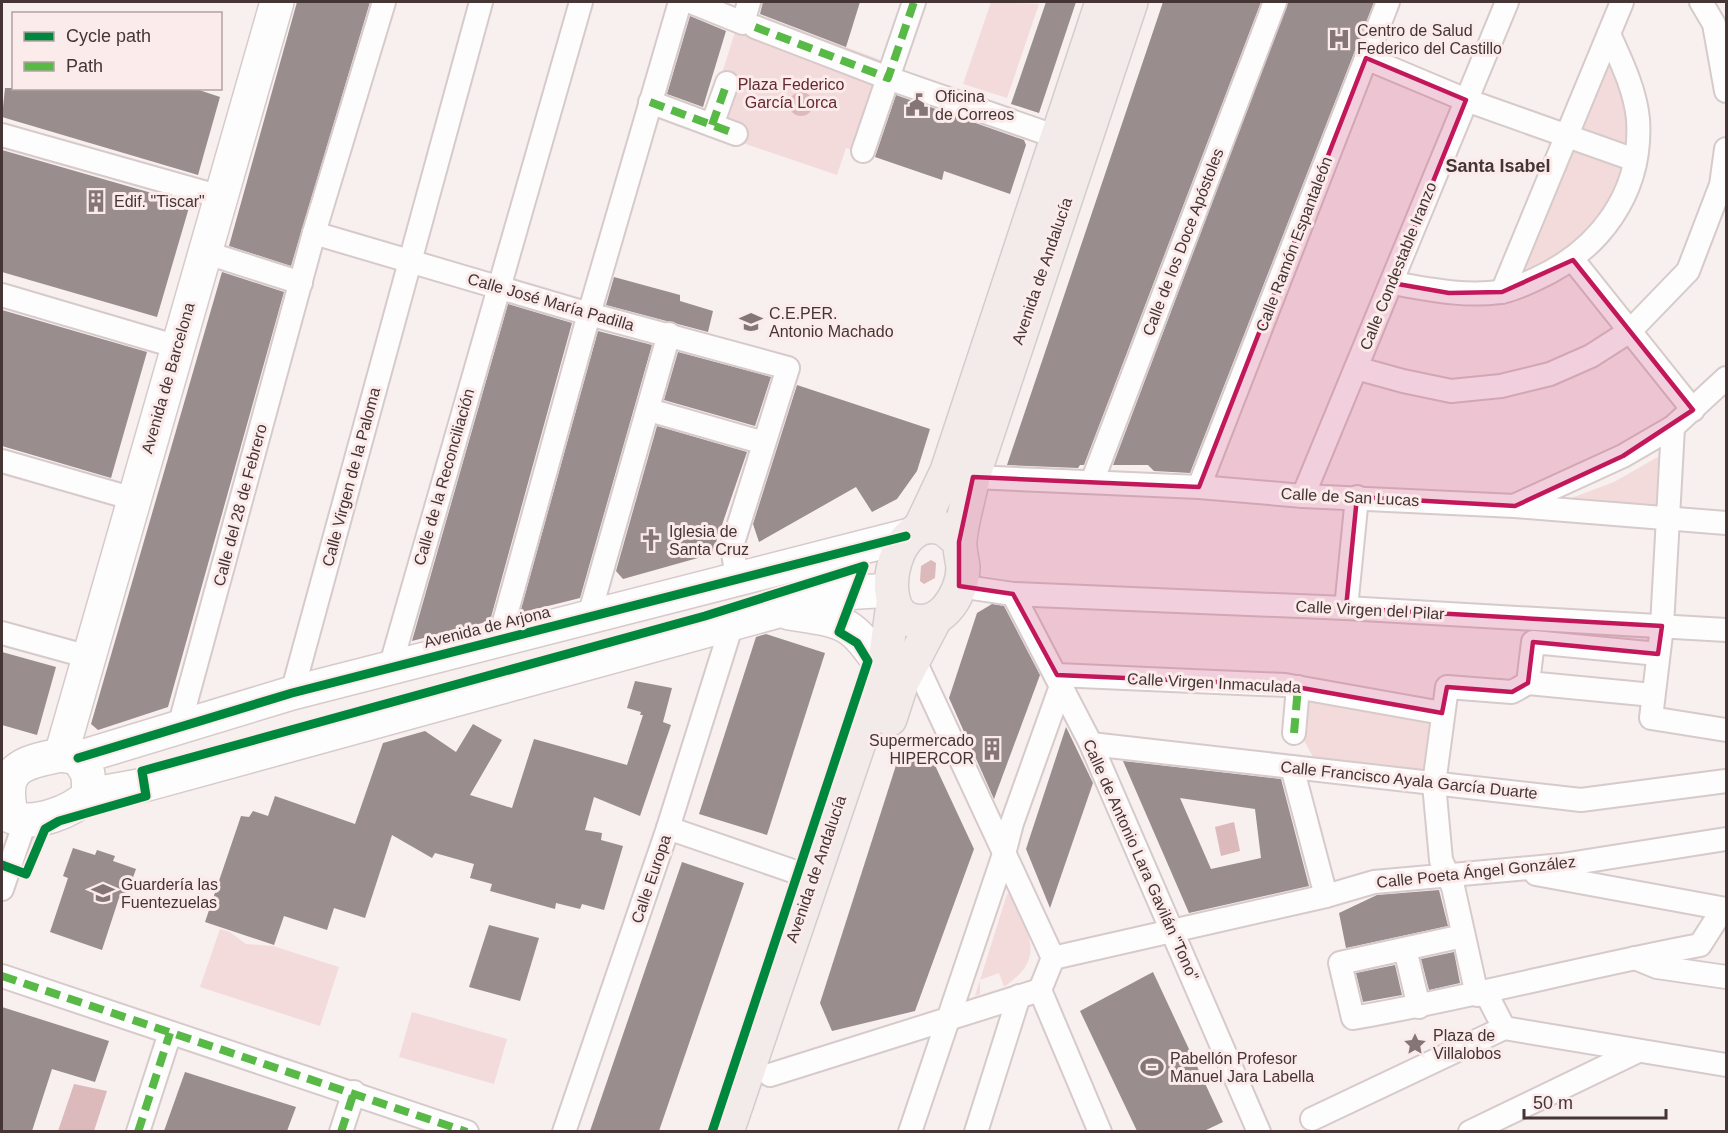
<svg xmlns="http://www.w3.org/2000/svg" width="1728" height="1133" viewBox="0 0 1728 1133" font-family="Arial,sans-serif">
<style>
.green{fill:#f4dbdb}
.water{fill:#dcb9ba}
.building{fill:#998d8e;fill-rule:evenodd}
.lines{fill:none;stroke-linecap:round;stroke-linejoin:round}
.street-casing{stroke:#d7cacb;stroke-width:26}
.secondary-casing{stroke:#d7cacb;stroke-width:36}
.primary-casing{stroke:#d4cdcd;stroke-width:36}
.street{stroke:#fefdfd;stroke-width:22}
.secondary{stroke:#fefdfd;stroke-width:33}
.primary{stroke:#f3eaea;stroke-width:33}
.quiet{stroke:#58b947;stroke-width:8;stroke-dasharray:15 8;stroke-linecap:butt}
.cycleway-casing{stroke:#fcebeb;stroke-width:13}
.cycleway{stroke:#00873e;stroke-width:9}
.marked{fill:#c2185b;fill-opacity:0.2;stroke:#c2185b;stroke-width:4.5;stroke-linejoin:round}
.labels{text-anchor:middle;dominant-baseline:central;stroke-width:6;stroke-linejoin:round;paint-order:stroke}
.poi-label{font-size:16px;fill:#453535;stroke:#fcebeb;text-anchor:start}
.park-label{font-size:16px;fill:#64292e;stroke:#fcebeb}
.street-label{font-size:16px;fill:#453535;stroke:#fcebeb}
.neighbourhood-label{font-size:18px;font-weight:bold;fill:#453535;stroke:#fcebeb}
</style>
<rect width="100%" height="100%" fill="#f8efef"/>
<g class="green">
<path d="M991,2l48,2 -32,94 -44,-14z"/>
<path d="M759,15l122,45 -29,90 -6,-2 -9,27 -133,-45 32,-101 18,7z"/>
<path d="M1607,52c18,21 22,69 20,96l-60,-13z"/>
<path d="M1574,148l50,22c-29,66 -56,86 -120,115z"/>
<path d="M1663,454l-5,52 -92,-6 48,-18z"/>
<path d="M1305,696l130,20 -5,51 -8,7 -109,-17 -13,-24z"/>
<path d="M1007,894h3c17,40 39,62 -6,93l-5,-14 -19,7v14l-5,2z"/>
<path d="M220,929l10,3 16,12 27,2 66,21 -19,59 -120,-39z"/>
<path d="M412,1012l95,27 -13,45 -95,-27z"/>
</g>
<g class="water">
<circle cx="801" cy="104" r="12"/>
<path d="M931,560l5,3 -1,15 -11,6 -4,-3 1,-15z"/>
<path d="M1234,822l6,29 -19,5 -6,-29z"/>
<path d="M74,1084l33,7 -13,40h-36z"/>
</g>
<g class="building">
<path d="M297,2h73l-79,264 -62,-20z"/>
<path d="M763,2h97l-14,45 -86,-33z"/>
<path d="M1046,2h30l-37,111 -28,-9z"/>
<path d="M1163,2h98l-177,463h-4l-2,3 -71,-3z"/>
<path d="M1288,2h86l-184,471 -36,-2 -6,-6h-35z"/>
<path d="M690,16l36,15 -23,76 -36,-13z"/>
<path d="M5,88h188l27,9 -22,78 -196,-58z"/>
<path d="M896,95l128,45 2,5 -16,49 -66,-23 -2,9 -67,-23z"/>
<path d="M2,150l188,54 -33,113 -155,-45z"/>
<path d="M222,272l62,20 -116,415 -70,23 -7,-6z"/>
<path d="M614,277l66,18v6l33,10 -5,21 -102,-27z"/>
<path d="M508,304l64,19 -82,298 -78,20z"/>
<path d="M2,310l145,42 -36,126 -109,-32z"/>
<path d="M598,331l54,14 -72,253 -60,15z"/>
<path d="M678,352l93,25 -16,49 -91,-26z"/>
<path d="M797,385l133,44 -13,42 -20,28 -25,13 -16,-25 -97,55 -6,-18z"/>
<path d="M657,426l90,26 -35,102 -89,25 -7,-8z"/>
<path d="M992,604l12,2 36,69 -46,124 -45,-101 28,-85z"/>
<path d="M766,634l59,19 -58,182 -68,-21 57,-177z"/>
<path d="M2,652l54,15 -19,68 -35,-10z"/>
<path d="M635,681l37,7 -9,34 8,3 -31,91 -46,-19 -9,33 17,3 -1,7 22,6 -19,64 -22,-6 -2,5 -24,-6 -1,6 -65,-18 2,-7 -22,-6 4,-14 -39,-11 -3,5 -40,-23 -27,83 -31,-10 -7,22 -43,-14 -10,29 -69,-23 36,-106 8,1 4,-6 15,5 7,-20 80,28 28,-81 42,-12 31,21 17,-28 29,16 -32,55 42,13 22,-69 93,26 16,-50h-3l1,-3 -14,-4z"/>
<path d="M1066,727l27,56 -43,125 -24,-59z"/>
<path d="M910,752l23,9 41,88 -59,162 -83,20 -12,-28 78,-244z"/>
<path d="M1123,761l158,18 28,107 -120,27zM1180,798l75,11 6,49 -50,11z"/>
<path d="M73,848l22,7 2,-5 18,6 -2,5 23,8 -11,31 -6,-2 -17,52 -52,-18 18,-54 -5,-2z"/>
<path d="M682,862l62,21 -85,248h-69z"/>
<path d="M1439,890l9,36 -102,22 -7,-35 38,-18z"/>
<path d="M489,925l50,13 -19,63 -51,-14z"/>
<path d="M1454,952l6,31 -31,7 -8,-31z"/>
<path d="M1395,965l7,30 -39,7 -7,-29z"/>
<path d="M1153,972l70,150 -19,9h-67l-57,-120z"/>
<path d="M2,1007l107,34 -14,41 -43,-13 -20,62h-30z"/>
<path d="M185,1072l111,35 -9,24h-123z"/>
</g>
<g class="lines">
<g class="street-casing">
<g id="street">
<path d="M691,2l52,21 6,-21"/>
<path d="M1701,2l13,22 12,67"/>
<path d="M755,27l133,51 169,59"/>
<path d="M1366,58l100,42 169,60"/>
<path d="M650,102l86,32"/>
<path d="M712,125l15,-42"/>
<path d="M2,135l219,62"/>
<path d="M863,151l51,-149"/>
<path d="M314,233l275,81 199,54 -56,178 5,33"/>
<path d="M204,252l97,31"/>
<path d="M1573,260l120,150"/>
<path d="M1392,283c36,6 71,14 108,9 11,-1 24,-8 34,-12 65,-29 109,-87 104,-161 -3,-30 -17,-58 -29,-85"/>
<path d="M1502,292l120,-290"/>
<path d="M2,295l176,52"/>
<path d="M1356,368l47,13 48,10 50,-5 49,-12 41,-18 39,-25 58,-60 33,-86 5,-36"/>
<path d="M649,410l115,33"/>
<path d="M1673,427l-11,199 -11,92 75,12"/>
<path d="M2,461l132,38"/>
<path d="M973,477l226,10 104,9 212,10 211,17"/>
<path d="M1092,482l183,-480"/>
<path d="M1199,487l189,-485"/>
<path d="M1303,496l204,-494"/>
<path d="M1516,505l107,-49 50,-29 53,-49"/>
<path d="M959,586l54,8 333,14 380,22"/>
<path d="M1013,594l78,150 168,388"/>
<path d="M1346,608l11,-111"/>
<path d="M589,616l80,-282"/>
<path d="M2,633l87,24"/>
<path d="M499,640l90,-326 91,-312"/>
<path d="M914,659l139,299"/>
<path d="M390,668l191,-666"/>
<path d="M1057,675l228,10 157,28"/>
<path d="M292,693l189,-691"/>
<path d="M1653,695l-125,-12 5,-41 125,12"/>
<path d="M179,727l135,-494 70,-231"/>
<path d="M1294,733l4,-46"/>
<path d="M1091,744l490,56 145,-19"/>
<path d="M1292,767l34,129"/>
<path d="M668,828l145,50"/>
<path d="M1536,874l190,35"/>
<path d="M2,889l23,-67"/>
<path d="M1463,936l-123,27 13,55c116,-20 230,-51 347,-73l23,-36"/>
<path d="M1405,949l14,58"/>
<path d="M1053,958l273,-62 48,-14 188,-17 164,-26"/>
<path d="M1053,958l-13,32 60,142"/>
<path d="M1635,958l22,9 69,10"/>
<path d="M2,976l465,156"/>
<path d="M1486,993l18,35 222,37"/>
<path d="M1477,995l-24,-108 -12,-27 -7,-76 13,-97 65,5 16,-9"/>
<path d="M770,1075l270,-85"/>
<path d="M1312,1119l192,-91"/>
<path d="M138,1132l32,-99"/>
<path d="M341,1132l13,-40"/>
<path d="M564,1132l104,-304 64,-204"/>
<path d="M910,1132l94,-278 8,-31 49,-137"/>
<path d="M976,1132l43,-136"/>
<path d="M1470,1132l168,-81"/>
</g>
</g>
<g class="secondary-casing">
<g id="secondary">
<path d="M789,613c59,9 60,7 95,56"/>
<path d="M61,755l216,-753"/>
<path d="M61,755l17,3 10,16 1,21c-18,17 -54,31 -77,22 -12,-49 7,-54 49,-62z"/>
<path d="M78,758l214,-65 614,-157"/>
<path d="M89,795l55,-10 700,-192 47,-3"/>
</g>
</g>
<g class="primary-casing">
<g id="primary">
<path d="M921,526l26,-55 155,-469"/>
<path d="M959,542c-5,-5 -12,-12 -18,-14 -46,-14 -65,74 -35,90 32,16 57,-23 57,-51 -1,-9 -4,-18 -3,-27 2,-21 9,-42 13,-63l158,-475"/>
<path d="M890,719l12,-37 33,-63"/>
<path d="M727,1132l157,-463 9,-65"/>
</g>
</g>
<use href="#street" class="street"/>
<use href="#secondary" class="secondary"/>
<use href="#primary" class="primary"/>
<g class="quiet">
<path d="M755,27l133,51 26,-76"/>
<path d="M650,102l86,32"/>
<path d="M712,125l15,-42"/>
<path d="M1294,733l4,-46"/>
<path d="M2,976l465,156"/>
<path d="M138,1132l32,-99"/>
<path d="M341,1132l13,-40"/>
</g>
<g class="cycleway-casing">
<g id="cycleway">
<path d="M78,758l214,-65 614,-157"/>
<path d="M2,865l24,9 19,-45 14,-8 87,-25 -4,-25 563,-155 159,-50 -25,66 18,11 11,18 -156,471"/>
</g>
</g>
<use href="#cycleway" class="cycleway"/>
</g>
<path class="marked" d="M1366,58l100,42 -74,183 57,10 53,-1 71,-32 120,150 -70,46 -108,50 -158,-9 -11,111 316,18 -4,28 -125,-12 -5,41 -16,9 -65,-5 -5,26 -157,-28 -228,-10 -44,-81 -54,-8v-44l14,-65 226,10z"/>
<defs>
<g id="hospital-bare" transform="scale(1.8)"><path d="M-5-5h3v3.5h4V-5h3V5h-3V1.5h-4V5h-3Z" fill="#847676" stroke="#fcebeb" stroke-width="2.5" paint-order="stroke"/></g>
<g id="civic-bare" transform="scale(1.8)"><path d="M-.6-6.5H3V-4.5H.6V-3L4-1V1h2V6H-6V1h2V-1L-.6-3ZM-1.2 2.5V6h2.4V2.5Z" fill="#847676" stroke="#fcebeb" stroke-width="2.5" paint-order="stroke"/></g>
<g id="building-bare" transform="scale(1.8)"><path d="M-4-6H4V6H1V3H-1V6H-4ZM-2.5-4.3h1.7v1.8h-1.7ZM.8-4.3h1.7v1.8H.8ZM-2.5-1h1.7V.8h-1.7ZM.8-1h1.7V.8H.8Z" fill="#847676" stroke="#fcebeb" stroke-width="2.5" paint-order="stroke"/></g>
<g id="school-bare" transform="scale(1.8)"><path d="M0-5L7-2L0 1L-7-2ZM-4 1L0 2.5L4 1V4Q0 6-4 4Z" fill="#847676" stroke="#fcebeb" stroke-width="2.5" paint-order="stroke"/></g>
<g id="church-bare" transform="scale(1.8)"><path d="M-1.2-6h2.4v3.5h3.3v2.4h-3.3V6h-2.4V-.1h-3.3v-2.4h3.3Z" fill="#847676" stroke="#fcebeb" stroke-width="2.5" paint-order="stroke"/></g>
<g id="sight-bare" transform="scale(1.8)"><path d="M0-6L1.8-2.2L6-1.7L2.9 1.2L3.7 5.4L0 3.3L-3.7 5.4L-2.9 1.2L-6-1.7L-1.8-2.2Z" fill="#847676" stroke="#fcebeb" stroke-width="2.5" paint-order="stroke"/></g>
<g id="stadium-bare" transform="scale(1.8)"><path d="M0-5a6.5 5 0 1 0 0 10a6.5 5 0 1 0 0-10ZM-3.5-1.8h7v3.6h-7Z" fill="#847676" stroke="#fcebeb" stroke-width="2.5" paint-order="stroke"/></g>
</defs>
<g fill-rule="evenodd">
<use href="#hospital-bare" x="1339" y="39"/>
<use href="#civic-bare" x="917" y="105"/>
<use href="#building-bare" x="96" y="201"/>
<use href="#school-bare" x="751" y="322"/>
<use href="#church-bare" x="651" y="540"/>
<use href="#building-bare" x="992" y="749"/>
<use href="#school-bare" x="103" y="893"/>
<use href="#sight-bare" x="1415" y="1044"/>
<use href="#stadium-bare" x="1152" y="1067"/>
</g>
<g class="labels">
<g class="poi-label">
<text x="1357" y="30">Centro de Salud<tspan x="1357" dy="18">Federico del Castillo</tspan></text>
<text x="935" y="96">Oficina<tspan x="935" dy="18">de Correos</tspan></text>
<text x="114" y="201">Edif. "Tiscar"</text>
<text x="769" y="313">C.E.PER.<tspan x="769" dy="18">Antonio Machado</tspan></text>
<text x="669" y="531">Iglesia de<tspan x="669" dy="18">Santa Cruz</tspan></text>
<text x="974" y="740" text-anchor="end">Supermercado<tspan x="974" dy="18">HIPERCOR</tspan></text>
<text x="121" y="884">Guardería las<tspan x="121" dy="18">Fuentezuelas</tspan></text>
<text x="1433" y="1035">Plaza de<tspan x="1433" dy="18">Villalobos</tspan></text>
<text x="1170" y="1058">Pabellón Profesor<tspan x="1170" dy="18">Manuel Jara Labella</tspan></text>
</g>
<g class="park-label">
<text x="791" y="84">Plaza Federico<tspan x="791" dy="18">García Lorca</tspan></text>
</g>
<g class="street-label">
<text transform="translate(1183 242) rotate(-69)">Calle de los Doce Apóstoles</text>
<text transform="translate(1294 244) rotate(-69)">Calle Ramón Espantaleón</text>
<text transform="translate(1398 266) rotate(-68)">Calle Condestable Iranzo</text>
<text transform="translate(1042 271) rotate(-71)">Avenida de Andalucía</text>
<text transform="translate(551 302) rotate(16)">Calle José María Padilla</text>
<text transform="translate(168 378) rotate(-74)">Avenida de Barcelona</text>
<text transform="translate(351 477) rotate(-75)">Calle Virgen de la Paloma</text>
<text transform="translate(444 477) rotate(-74)">Calle de la Reconciliación</text>
<text transform="translate(1350 497) rotate(3)">Calle de San Lucas</text>
<text transform="translate(240 505) rotate(-75)">Calle del 28 de Febrero</text>
<text transform="translate(1370 610) rotate(3)">Calle Virgen del Pilar</text>
<text transform="translate(487 627) rotate(-14)">Avenida de Arjona</text>
<text transform="translate(1214 683) rotate(3)">Calle Virgen Inmaculada</text>
<text transform="translate(1409 780) rotate(6)">Calle Francisco Ayala García Duarte</text>
<text transform="translate(1141 860) rotate(66)">Calle de Antonio Lara Gavilán "Tono"</text>
<text transform="translate(816 869) rotate(-71)">Avenida de Andalucía</text>
<text transform="translate(1476 872) rotate(-6)">Calle Poeta Ángel González</text>
<text transform="translate(651 879) rotate(-71)">Calle Europa</text>
</g>
<g class="neighbourhood-label">
<text x="1498" y="166">Santa Isabel</text>
</g>
</g>
<rect width="1728" height="1133" fill="none" stroke="#453535" stroke-width="6"/>
<rect x="12" y="12" width="210" height="78" fill="#fcebeb" stroke="#b3a2a2" stroke-width="1.5"/>
<rect x="24" y="32" width="30" height="9" fill="#00873e" stroke="#b3a2a2" stroke-width="1.5"/>
<text x="66" y="42" font-size="18" fill="#453535">Cycle path</text>
<rect x="24" y="62" width="30" height="9" fill="#58b947" stroke="#b3a2a2" stroke-width="1.5"/>
<text x="66" y="72" font-size="18" fill="#453535">Path</text>
<path d="M1524 1109v9h142v-9" fill="none" stroke="#453535" stroke-width="3"/>
<text x="1533" y="1109" font-size="18" fill="#453535" stroke="#fcebeb" stroke-width="4.5" paint-order="stroke">50 m</text>
</svg>
